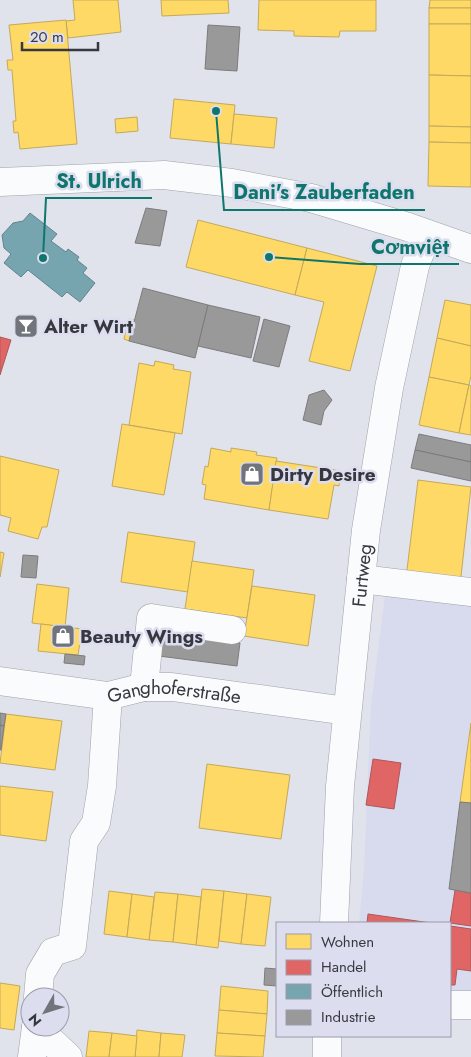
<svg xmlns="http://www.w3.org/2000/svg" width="471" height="1057" viewBox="0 0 471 1057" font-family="Jost,sans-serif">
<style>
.built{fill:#d8daed}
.homes{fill:#ffd966;stroke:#c3a95a}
.shops{fill:#e06666;stroke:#ad585a}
.public{fill:#76a5af;stroke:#63848d}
.industry{fill:#999;stroke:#7c7c7e}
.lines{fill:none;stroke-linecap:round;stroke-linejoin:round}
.minor-casing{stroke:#a0a2a9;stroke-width:29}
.minor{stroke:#fafbfc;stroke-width:28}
.labels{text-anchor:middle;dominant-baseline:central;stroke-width:5;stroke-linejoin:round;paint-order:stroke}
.poi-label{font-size:19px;font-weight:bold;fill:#37383f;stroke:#dcdef0;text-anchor:start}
.street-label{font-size:19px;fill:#37383f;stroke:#dcdef0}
.leader{fill:none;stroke:#0f766e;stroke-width:2}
.callout-dot{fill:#0f766e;stroke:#dcdef0;stroke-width:2}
.callout-label{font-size:20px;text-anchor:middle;font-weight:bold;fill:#0f766e;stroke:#dcdef0;stroke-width:5;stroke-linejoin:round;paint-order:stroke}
</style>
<rect width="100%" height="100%" fill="#e0e2ec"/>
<path class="built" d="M386,589l85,10v415l-21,-1v-90h-91l5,-53 7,-165z"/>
<g class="homes">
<path d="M73,0h45l3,32 -53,6 -2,-17 9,-1z"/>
<path d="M161,0h67l1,13 -67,3z"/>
<path d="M259,0h117v31h-36l-1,6 -45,-1v-5l-36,-1z"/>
<path d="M430,0h41v8h-42z"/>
<rect x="429" y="8" width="42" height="16"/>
<path d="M66,20l11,124 -57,5 -2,-17 -4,1 -1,-12h3l-4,-51h-4l-1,-10h6l-4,-35z"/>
<path d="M429,24h42v52l-42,-1z"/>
<path d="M429,75l42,1v51l-42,-1z"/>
<path d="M174,99l61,6 -4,39 -61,-6z"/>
<path d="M234,114l43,4 -3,30 -43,-4z"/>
<path d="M137,117l1,14 -22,2 -1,-14z"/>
<path d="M429,126l42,1v16l-42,-1z"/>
<path d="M429,142l42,1v44l-43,-1z"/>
<path d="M198,220l109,28 -12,47 -109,-28z"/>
<path d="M307,248l70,18 -27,105 -41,-10 15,-59 -29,-7z"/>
<path d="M445,300l26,5v41l-34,-8z"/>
<path d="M129,319l5,1 -5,21 -5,-2z"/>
<path d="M437,338l34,8v30l-2,9 -40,-8z"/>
<path d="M155,361l19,4 -1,4 18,3 -9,62 -53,-9 10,-62 15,3z"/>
<path d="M429,377l40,8 -10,48 -40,-8z"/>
<path d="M469,385l2,1v49l-12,-2z"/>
<path d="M122,424l53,9 -11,62 -52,-9z"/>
<path d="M211,448l20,4v-4l26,4 -1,3 21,3 -8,52 -65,-11 2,-14 -4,-1 3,-18 3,1z"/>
<path d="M0,456l59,14 -12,57h-5l-4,12 -30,-8 3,-13 -11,-3z"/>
<path d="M276,461l65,10 -2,15 -5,-1 -6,34 -59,-9z"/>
<path d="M418,480l53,7 -11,98 -54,-7z"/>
<path d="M128,532l67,10 -7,50 -67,-10z"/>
<path d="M0,552l4,1 -4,24z"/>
<path d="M192,561l62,9 -7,48 -62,-9z"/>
<path d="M37,584l32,4 -4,39 -33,-4z"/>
<path d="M252,586l63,9 -7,51 -64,-10z"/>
<path d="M41,624l41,5 -4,26 -40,-4z"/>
<path d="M6,714l56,7 -7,49 -55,-7z"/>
<path d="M471,723v80l-11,-1z"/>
<path d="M207,764l83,11 -9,64 -82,-11z"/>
<path d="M0,786l53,6 -7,49 -46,-6z"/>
<path d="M202,889l22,2 -6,57 -22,-3z"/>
<path d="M109,891l23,3 -5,43 -23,-3z"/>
<path d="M224,891l23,3 -6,50 -22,-3z"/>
<path d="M155,892l23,2 -5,48 -24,-2z"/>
<path d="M132,894l22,3 -5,43 -22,-3z"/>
<path d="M178,894l23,3 -5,48 -23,-3z"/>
<path d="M247,894l24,3 -6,49 -24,-2z"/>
<path d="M0,983l20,3 -6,44 -14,-2z"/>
<path d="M221,986l47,5 -1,23 -48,-4z"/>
<path d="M219,1010l48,4 -2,22 -48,-3z"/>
<path d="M137,1030l24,3 -2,24h-24z"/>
<path d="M89,1031l23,2 -3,24h-23z"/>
<path d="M112,1033l25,3 -2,21h-26z"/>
<path d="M161,1033l24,2 -3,22h-23z"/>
<path d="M217,1033l48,3 -2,21 -48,-1z"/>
</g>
<g class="shops">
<path d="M0,337l11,3 -11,35z"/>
<path d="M373,759l28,4 -7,46 -28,-4z"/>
<path d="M455,890l16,3v33l-21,-3z"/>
<path d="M368,914l63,9h-64z"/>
<path d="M450,926l21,3v42l-14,-2 -2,16h-5z"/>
</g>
<path class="public" d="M30,213l27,21 -6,7 15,11 2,-3 11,8 -2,3 10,8 -4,5 12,10 -15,19 -13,-10 -5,5 -34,-27 -7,7 -17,-14 7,-9 -7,-6 -2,-13 11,-12 10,-2z"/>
<g class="industry">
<path d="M208,25l32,2 -3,44 -32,-2z"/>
<path d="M146,208l21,3 -7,35 -25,-3z"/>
<path d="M143,288l65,17 -13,53 -66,-17z"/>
<path d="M208,305l52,12 -9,41 -53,-12z"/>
<path d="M264,319l26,7 -11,41 -26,-6z"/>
<path d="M324,390l8,10 -8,11 -3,14 -18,-5 6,-25z"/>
<path d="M419,434l52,11v17l-56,-12z"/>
<path d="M415,450l56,12v19l-60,-13z"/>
<path d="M23,555l15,1 -2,22 -15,-1z"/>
<path d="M154,632l86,11 -3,23 -86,-11z"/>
<path d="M65,654l20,2 -1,9 -20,-2z"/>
<path d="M0,713l6,1 -2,12 -4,-1z"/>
<path d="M0,725l4,1 -3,24h-1z"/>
<path d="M460,802l11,1v90l-22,-4z"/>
<path d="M265,968l12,1v17l-13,-1z"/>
</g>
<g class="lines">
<g class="minor-casing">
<g id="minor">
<path d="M0,182l164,-7 68,8 79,15 97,29 63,22"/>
<path d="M361,579l110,13"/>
<path id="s1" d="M0,681l108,15 36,-9h28l175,24"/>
<path d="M144,687l7,-69 81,12"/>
<path id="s2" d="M334,923l6,-137 26,-256 23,-142 26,-122 12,-32"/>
<path d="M38,997l2,-23 13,-22 19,-6 12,-105 12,-18 6,-37 6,-90"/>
<path d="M450,1005h21"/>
<path d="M36,1027l32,30"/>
<path d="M32,1057l4,-30"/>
<path d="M327,1057v-21"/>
</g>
</g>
<use href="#minor" class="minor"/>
</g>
<defs>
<g id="bar-square" transform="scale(1.25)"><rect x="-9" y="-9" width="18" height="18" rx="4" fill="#72747c" stroke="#dcdef0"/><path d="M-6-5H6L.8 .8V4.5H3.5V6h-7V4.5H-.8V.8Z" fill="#fff"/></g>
<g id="shop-square" transform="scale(1.25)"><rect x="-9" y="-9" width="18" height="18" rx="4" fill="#72747c" stroke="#dcdef0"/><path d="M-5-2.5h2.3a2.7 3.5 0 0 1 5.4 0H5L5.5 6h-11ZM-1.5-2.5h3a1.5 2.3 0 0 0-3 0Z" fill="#fff"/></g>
</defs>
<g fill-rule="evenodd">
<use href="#bar-square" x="26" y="326"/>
<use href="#shop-square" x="252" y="474"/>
<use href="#shop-square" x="63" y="636"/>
</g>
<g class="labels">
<g class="poi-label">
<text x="44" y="326">Alter Wirt</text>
<text x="270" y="474">Dirty Desire</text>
<text x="80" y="636">Beauty Wings</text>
</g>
<g class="street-label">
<text stroke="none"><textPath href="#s2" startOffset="349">Furtweg</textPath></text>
<text stroke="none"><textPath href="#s1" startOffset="176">Ganghoferstraße</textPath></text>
</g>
</g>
<path class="leader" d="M43 258L46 198H152M216 111L224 210H425M269 257L360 264H459"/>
<g class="callout-dot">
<circle cx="43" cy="258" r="5"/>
<circle cx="216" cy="111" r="5"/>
<circle cx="269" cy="257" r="5"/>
</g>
<g class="callout-label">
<text x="99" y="188">St. Ulrich</text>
<text x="324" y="199">Dani's Zauberfaden</text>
<text x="410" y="254">Cơmviệt</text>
</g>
<rect x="276" y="922" width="175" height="115" fill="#dcdef0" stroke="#9a9ca9"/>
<rect x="286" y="934" width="25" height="15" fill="#ffd966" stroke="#9a9ca9"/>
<text x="321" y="947" font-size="15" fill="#37383f">Wohnen</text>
<rect x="286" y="960" width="25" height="15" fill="#e06666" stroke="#9a9ca9"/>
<text x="321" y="972" font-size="15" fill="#37383f">Handel</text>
<rect x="286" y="984" width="25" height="15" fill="#76a5af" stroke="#9a9ca9"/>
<text x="321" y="997" font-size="15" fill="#37383f">Öffentlich</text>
<rect x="286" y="1010" width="25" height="15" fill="#999999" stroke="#9a9ca9"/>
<text x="321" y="1022" font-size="15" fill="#37383f">Industrie</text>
<g transform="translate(45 1012) rotate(231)"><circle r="24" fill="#dcdef0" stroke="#9a9ca9"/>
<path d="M0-4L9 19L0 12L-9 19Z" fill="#72747c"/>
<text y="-8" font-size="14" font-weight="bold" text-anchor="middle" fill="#37383f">N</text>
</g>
<path d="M22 42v8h76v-8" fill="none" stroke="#37383f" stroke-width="2.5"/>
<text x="30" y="42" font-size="15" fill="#37383f" stroke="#dcdef0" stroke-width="4" paint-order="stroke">20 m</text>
</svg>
